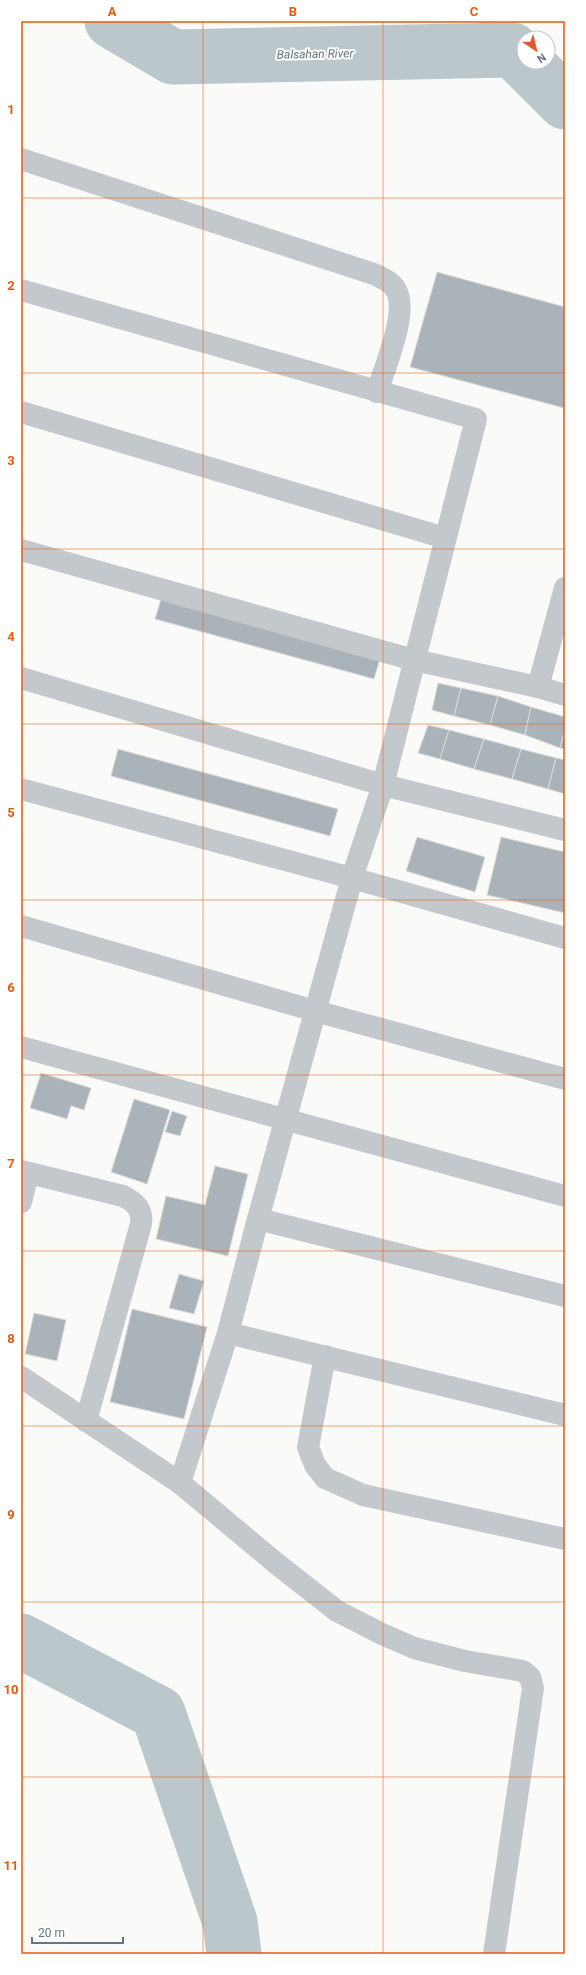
<svg xmlns="http://www.w3.org/2000/svg" width="586" height="1975" viewBox="0 0 586 1975" font-family="Roboto,sans-serif">
<style>
.lines{fill:none;stroke-linecap:round;stroke-linejoin:round}
.river{stroke:#bbc7cb;stroke-width:55}
.building{fill:#aab3b9;stroke:#dcdcda}
.minor{stroke:#c3c8cc;stroke-width:22}
.grid{fill:none;stroke:#e8590c;stroke-width:1;stroke-opacity:0.55}
.labels{text-anchor:middle;dominant-baseline:central;stroke-width:4;stroke-linejoin:round;paint-order:stroke}
.water-label{font-size:12px;font-style:italic;fill:#60757c;stroke:#fff}
.neatline{fill:none;stroke:#e8590c;stroke-width:1.5}
.grid-label{font-size:13px;text-anchor:middle;font-weight:bold;fill:#e8590c}
</style>
<rect width="100%" height="100%" fill="#fafaf8"/>
<g class="lines">
<g class="river">
<path d="M112,21l61,36 339,-7 12,11"/>
<path d="M525,62l40,40"/>
<path d="M21,1641l137,72 72,209 4,32"/>
</g>
</g>
<g class="building">
<path d="M437,272l128,35 -1,101 -154,-41z"/>
<path d="M163,592l219,60 -8,27 -219,-60z"/>
<path d="M438,683l23,5 -7,28 -22,-6z"/>
<path d="M461,688l37,8 -8,29 -36,-9z"/>
<path d="M498,696l33,11 -6,28 -35,-10z"/>
<path d="M531,707l34,10v12l-5,19 -35,-13z"/>
<path d="M428,725l21,5 -9,29 -22,-6z"/>
<path d="M565,729v20l-5,-1z"/>
<path d="M449,730l35,9 -10,30 -34,-10z"/>
<path d="M484,739l37,10 -9,30 -38,-10z"/>
<path d="M118,749l220,60 -8,27 -219,-60z"/>
<path d="M521,749l35,9 -8,31 -36,-10z"/>
<path d="M556,758l9,2v34l-17,-5z"/>
<path d="M417,837l68,20 -10,35 -69,-21z"/>
<path d="M501,837l64,15v61l-78,-18z"/>
<path d="M41,1073l50,15 -7,22 -13,-4 -4,13 -37,-11z"/>
<path d="M134,1099l36,11 -23,74 -36,-12z"/>
<path d="M172,1111l15,5 -7,20 -15,-4z"/>
<path d="M215,1166l33,8 -20,82 -72,-17 10,-43 39,9z"/>
<path d="M179,1274l25,7 -10,33 -25,-6z"/>
<path d="M132,1309l75,18 -23,92 -74,-17z"/>
<path d="M34,1313l32,7 -9,41 -32,-7z"/>
</g>
<g class="lines">
<g class="minor">
<path d="M21,159l353,115c8,4 17,7 22,16 13,22 -12,79 -19,102"/>
<path d="M21,290l455,129 -93,366 -31,93 -94,341 -30,114 -48,150"/>
<path d="M21,412l424,126"/>
<path d="M21,550l393,110 124,27 27,8"/>
<path d="M21,678l362,107 182,45"/>
<path d="M538,687l27,-99"/>
<path d="M21,789l331,89 213,60"/>
<path d="M21,926l294,85 250,68"/>
<path d="M21,1047l544,149"/>
<path d="M21,1171l102,25c12,6 20,13 18,28l-55,197"/>
<path d="M21,1202l7,-29"/>
<path d="M258,1219l307,77"/>
<path d="M228,1333l337,82"/>
<path d="M325,1356l-17,91 7,18 10,13 38,17 202,44"/>
<path d="M21,1377l159,106 97,81 60,47 45,23 32,14 51,13 58,10 7,6 3,11 -39,266"/>
</g>
</g>
<path class="grid" d="M203,21v1933M383,21v1933M21,198h544M21,373h544M21,549h544M21,724h544M21,900h544M21,1075h544M21,1251h544M21,1426h544M21,1602h544M21,1777h544"/>
<g class="labels">
<g class="water-label">
<text transform="translate(315 54) rotate(-1)">Balsahan River</text>
</g>
</g>
<rect width="586" height="1975" fill="none" stroke="#ffffff" stroke-width="44"/>
<g transform="translate(536 50) rotate(145)"><circle r="19" fill="#ffffff" stroke="#c1c8cd"/>
<path d="M0-3L7 15L0 10L-7 15Z" fill="#e4572e"/>
<text y="-6" font-size="11" font-weight="bold" text-anchor="middle" fill="#657683">N</text>
</g>
<path d="M32 1937v6h91v-6" fill="none" stroke="#657683" stroke-width="2"/>
<text x="38" y="1937" font-size="12" fill="#657683" stroke="#ffffff" stroke-width="3" paint-order="stroke">20 m</text>
<rect x="22" y="22" width="542" height="1931" class="neatline"/>
<g class="grid-label">
<text x="112" y="16">A</text>
<text x="293" y="16">B</text>
<text x="474" y="16">C</text>
<text x="11" y="114">1</text>
<text x="11" y="290">2</text>
<text x="11" y="465">3</text>
<text x="11" y="641">4</text>
<text x="11" y="817">5</text>
<text x="11" y="992">6</text>
<text x="11" y="1168">7</text>
<text x="11" y="1343">8</text>
<text x="11" y="1519">9</text>
<text x="11" y="1694">10</text>
<text x="11" y="1870">11</text>
</g>
</svg>
